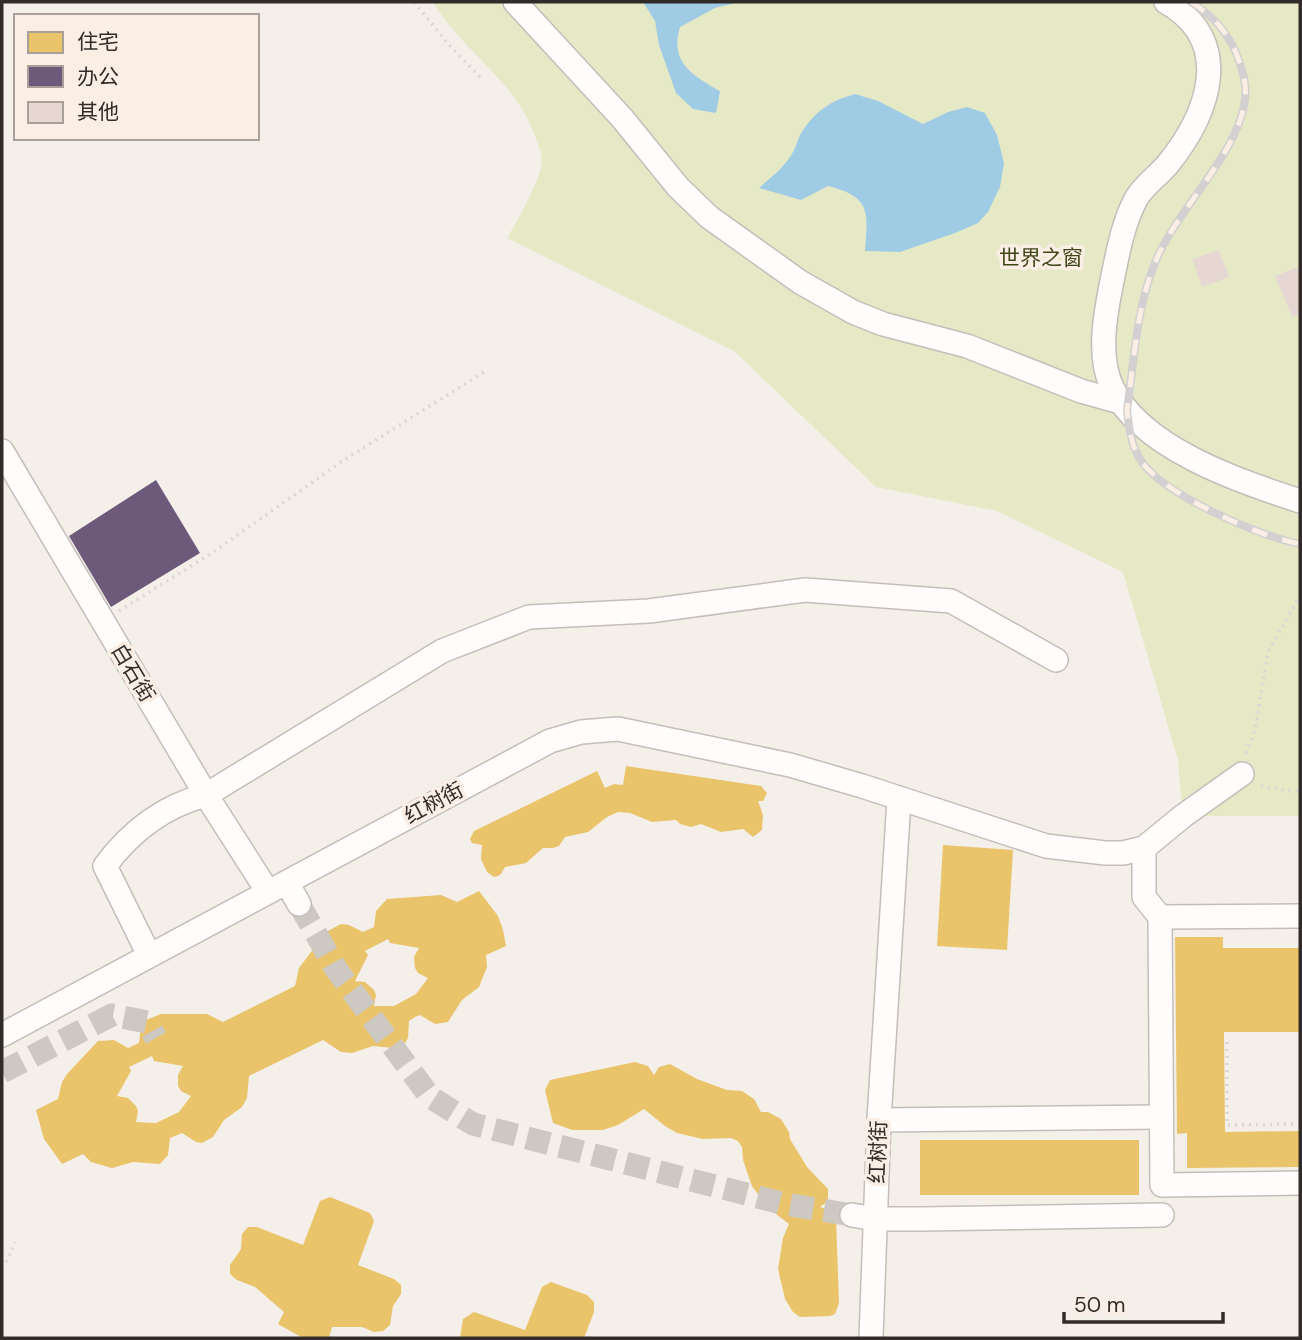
<svg xmlns="http://www.w3.org/2000/svg" width="1302" height="1340" viewBox="0 0 1302 1340" font-family="'DM Sans','Noto Sans SC',sans-serif">
<style>
.green{fill:#e5e9c6}
.water{fill:#9fcce4}
.homes{fill:#e9c46a;fill-rule:evenodd}
.offices{fill:#6d597a}
.building{fill:#e7d7d2}
.lines{fill:none;stroke-linecap:round;stroke-linejoin:round}
.minor-tunnel{stroke:#cec8c3;stroke-width:23;stroke-dasharray:23 11;stroke-linecap:butt}
.minor-casing{stroke:#c3beba;stroke-width:26}
.path{stroke:#d9d7d6;stroke-width:3.5;stroke-dasharray:2 5;stroke-linecap:butt}
.minor{stroke:#fefdfc;stroke-width:23}
.rail-casing{stroke:#d2d0d0;stroke-width:8}
.rail{stroke:#faeee5;stroke-width:5;stroke-dasharray:16;stroke-linecap:butt}
.labels{text-anchor:middle;dominant-baseline:central;stroke-width:7;stroke-linejoin:round;paint-order:stroke}
.park-label{font-size:21px;fill:#404718;stroke:#faeee5}
.street-label{font-size:21px;fill:#312c29;stroke:#faeee5}
</style>
<rect width="100%" height="100%" fill="#f5efea"/>
<path class="green" d="M433,2h867v814h-117l-5,-56 -55,-188 -126,-61 -121,-24 -142,-136 -227,-113c9,-14 36,-63 35,-78 0,-7 -4,-15 -6,-21 -20,-60 -74,-87 -103,-137z"/>
<g class="water">
<path d="M643,2h96l-24,6 -35,19c-11,35 13,49 40,64l-4,22 -23,-4 -17,-16 -17,-48 -4,-24z"/>
<path d="M855,94l23,7 45,23 25,-12 19,-5 18,6 12,22 7,28 -4,24 -12,25 -10,11 -23,10 -55,19 -35,-1c3,-40 6,-54 -37,-65l-27,14 -42,-12c11,-10 23,-19 31,-31 6,-8 7,-18 12,-25 13,-21 30,-32 53,-38z"/>
</g>
<g class="homes">
<path d="M626,766l135,20 6,7 -4,8h-5l5,14 -1,15 -9,7 -10,-8 -22,3 -20,-8 -10,3 -11,-3 -4,-4 -24,2 -22,-9 -12,-1 -11,5 -19,15 -23,5 -6,9 -6,2h-10l-17,15 -21,4 -4,7 -3,2 -4,1 -7,-5 -6,-13 1,-14 -10,-2 -2,-4 4,-8 123,-60 8,17 9,-4 9,1z"/>
<path d="M943,845l70,5 -6,100 -70,-4z"/>
<path d="M479,891l19,25 5,14 3,16 -20,9 1,12 -8,20 -17,13 -14,22 -13,2 -15,-9 -5,2 -6,4 -1,17 -3,5 -11,5 -21,-2 -21,7 -11,-1 -18,-12 -74,36 -2,22 -5,9 -18,13 -11,17 -11,6 -6,-1 -14,-9 -12,5 -2,17 -8,9 -27,-2 -21,6 -21,-6 -8,-8 -21,10 -18,-25 -8,-29 22,-11 4,-17 5,-8 31,-33 16,-1 14,8 11,-5 2,-16 5,-7 15,-6h46l16,8 72,-36 4,-18 27,-36 15,-8 8,1 14,7 11,-5 2,-16 11,-12 54,-4 16,7zM388,939l2,4 29,5 -5,9 1,11 3,5 10,5 -12,16 -22,12h-20l2,-11 -2,-5 -9,-8 -10,-1 13,-26 -3,-4zM152,1056l2,5 29,5 -5,9v11l3,5 10,5 -12,16 -23,11 -20,-1 2,-11 -2,-5 -8,-8 -11,-2 14,-25 -2,-4z"/>
<path d="M1175,937h48v11h77v84h-76l1,100 75,-1v36l-113,1v-35l-10,1z"/>
<path d="M635,1062l13,4 6,9 5,-8 11,-3 27,15 30,11 15,1 12,8 7,13h7l13,7 8,13 1,7 17,28 21,22v12l-8,6 11,4 5,6 3,86 -4,11 -5,2 -30,1 -7,-5 -8,-13 -7,-30 5,-31 6,-14 -21,-16 -16,-22 -9,-26 -1,-13 -4,-6 -7,-3 -28,1 -26,-6 -12,-7 -21,-17 -26,16 -15,5h-31l-19,-7 -8,-33 5,-10z"/>
<rect x="920" y="1140" width="219" height="55"/>
<path d="M330,1197l40,16 4,8 -16,44 36,14 7,6v9l-8,12 -3,19 -7,6 -9,1 -12,-5h-30l-3,11 -28,-1 -23,-13 6,-12 -29,-25 -18,-7 -7,-6v-9l11,-16 1,-15 6,-7h9l46,18 17,-44z"/>
<path d="M551,1282l36,13 7,7v10l-10,26h-124l3,-19 11,-7 51,18 17,-43z"/>
</g>
<path class="offices" d="M156,480l44,73 -89,54 -42,-71z"/>
<g class="building">
<path d="M1219,250l10,27 -27,10 -10,-28z"/>
<path d="M1300,266v48l-8,3 -17,-41z"/>
</g>
<g class="lines">
<g class="minor-tunnel">
<path d="M299,904l37,65 94,128 43,27 312,80 67,11"/>
<path d="M2,1072l110,-57 35,7 9,16"/>
</g>
<g class="minor-casing">
<g id="minor">
<path d="M515,2l107,116 56,69 31,30 91,65 53,30 30,12 84,22 114,45 39,11"/>
<path d="M1166,2c69,39 43,111 2,162 -10,12 -25,22 -32,35 -14,26 -19,58 -25,87 -6,30 -13,69 0,99 28,63 128,96 189,116"/>
<path d="M2,451l204,344 62,97"/>
<path d="M1144,848v49l16,20"/>
<path d="M287,883l12,21"/>
<path d="M1300,916l-140,1 2,268 138,-2"/>
<path d="M149,955l-44,-89c25,-34 59,-60 101,-71l236,-144 87,-34 120,-6 156,-21 146,11 105,59"/>
<path d="M2,1035l548,-294 31,-9 37,-3 172,36 72,21 184,60 59,7h18l21,-5 39,-32 59,-42"/>
<path d="M879,1120l282,-3"/>
<path d="M852,1215l23,4h46l241,-4"/>
<path d="M871,1338l8,-218 20,-321"/>
</g>
</g>
<g class="path">
<path d="M414,2l35,43 34,35"/>
<path d="M119,611l93,-58 129,-91 146,-92"/>
<path d="M1246,753l9,-23 13,-78 32,-56"/>
<path d="M1261,786l39,6"/>
<path d="M1227,1042v83l73,-1"/>
<path d="M6,1262l9,-20"/>
</g>
<use href="#minor" class="minor"/>
<g class="rail-casing">
<path id="rail" d="M1191,2c22,14 38,31 47,56 5,14 9,27 7,42 -7,56 -72,112 -92,168 -17,44 -19,95 -26,142 2,18 4,37 15,52 23,33 118,75 158,82"/>
</g>
<use href="#rail" class="rail"/>
</g>
<g class="labels">
<g class="park-label">
<text x="1041" y="258">世界之窗</text>
</g>
<g class="street-label">
<text transform="translate(133 673) rotate(59)">白石街</text>
<text transform="translate(434 803) rotate(-28)">红树街</text>
<text transform="translate(878 1152) rotate(-88)">红树街</text>
</g>
</g>
<rect width="1302" height="1340" fill="none" stroke="#312c29" stroke-width="7"/>
<rect x="14" y="14" width="245" height="126" fill="#faeee5" stroke="#aaa09a" stroke-width="2"/>
<rect x="28" y="32" width="35" height="21" fill="#e9c46a" stroke="#aaa09a" stroke-width="2"/>
<text x="77" y="49" font-size="21" fill="#312c29">住宅</text>
<rect x="28" y="66" width="35" height="21" fill="#6d597a" stroke="#aaa09a" stroke-width="2"/>
<text x="77" y="84" font-size="21" fill="#312c29">办公</text>
<rect x="28" y="102" width="35" height="21" fill="#e7d7d2" stroke="#aaa09a" stroke-width="2"/>
<text x="77" y="119" font-size="21" fill="#312c29">其他</text>
<path d="M1064 1312v10h159v-10" fill="none" stroke="#312c29" stroke-width="3.5"/>
<text x="1074" y="1312" font-size="21" fill="#312c29" stroke="#faeee5" stroke-width="5" paint-order="stroke">50 m</text>
</svg>
